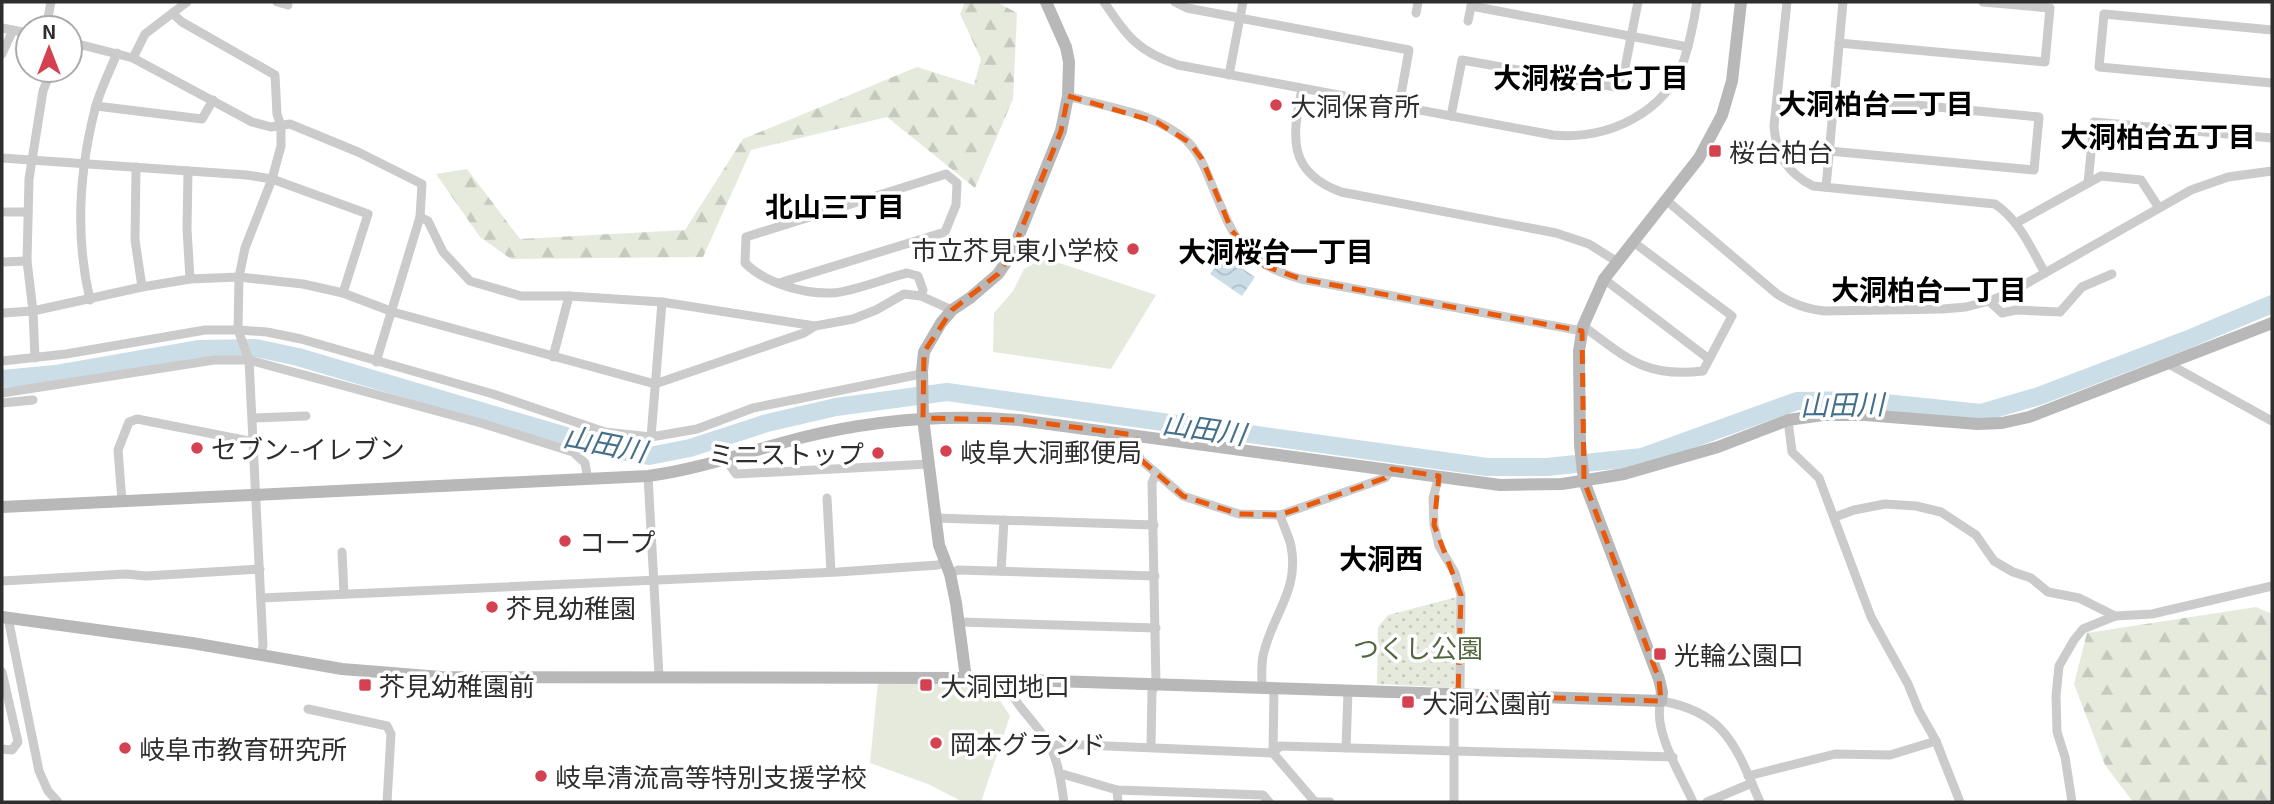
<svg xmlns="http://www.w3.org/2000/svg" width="2274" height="804" viewBox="0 0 2274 804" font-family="'Exo 2','Noto Sans JP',sans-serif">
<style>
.forest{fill:url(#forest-firs)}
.park{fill:url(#park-dots)}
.pitch{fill:#e5eadd}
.water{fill:url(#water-waves)}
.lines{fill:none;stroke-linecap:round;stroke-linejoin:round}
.river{stroke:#cbdee8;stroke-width:18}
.street{stroke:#cbcbcb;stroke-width:9}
.secondary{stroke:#b8b8b8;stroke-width:12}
.marked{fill:none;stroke:#e8590c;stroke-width:5;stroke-dasharray:14 9;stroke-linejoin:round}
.poi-dot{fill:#d44150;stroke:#fff;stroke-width:2.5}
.labels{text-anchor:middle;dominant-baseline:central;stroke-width:7;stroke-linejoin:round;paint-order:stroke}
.poi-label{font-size:26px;fill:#2e2e2e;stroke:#fff;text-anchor:start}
.park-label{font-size:26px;fill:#526640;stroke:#fff}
.neighbourhood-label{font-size:28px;font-weight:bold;fill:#000;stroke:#fff}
.water-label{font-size:28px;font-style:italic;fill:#447089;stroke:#fff}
</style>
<defs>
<pattern id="forest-firs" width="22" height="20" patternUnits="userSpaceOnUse" patternTransform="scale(1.75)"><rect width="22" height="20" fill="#e5eadd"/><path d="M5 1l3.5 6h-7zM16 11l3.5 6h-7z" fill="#c5c9be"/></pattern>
<pattern id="park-dots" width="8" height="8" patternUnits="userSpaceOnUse" patternTransform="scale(1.75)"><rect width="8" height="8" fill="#e5eadd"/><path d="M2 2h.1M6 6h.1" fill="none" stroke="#c5c9be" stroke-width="1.8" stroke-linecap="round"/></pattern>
<pattern id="water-waves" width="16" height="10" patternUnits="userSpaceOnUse" patternTransform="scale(1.75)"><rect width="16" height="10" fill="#cbdee8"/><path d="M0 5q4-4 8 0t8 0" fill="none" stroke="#afbfc7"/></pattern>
</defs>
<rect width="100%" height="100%" fill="#fff"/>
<g class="forest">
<path d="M965,2h32l20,11 -4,86 -38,89 -88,-71 -136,33 -48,107 -192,2 -31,-22 -44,-63 31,-5 53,70 165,-9 58,-91 174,-72 57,18 7,-26 -21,-45z"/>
<path d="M2256,607l16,7v188h-139l-28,-37 -31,-81 13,-51z"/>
</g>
<path class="park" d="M1457,597v91l-80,-4 1,-57 10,-12z"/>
<g class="pitch">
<path d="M1044,258l112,37 -45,74 -118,-17 1,-39 19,-22 11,-22z"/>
<path d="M878,682l112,3 20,31 -29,86h-18l-35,-18 -58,-21z"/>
</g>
<path class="water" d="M1223,256l32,21 -13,19 -32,-22z"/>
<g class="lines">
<path class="river" d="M2,379l53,-5 143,-25 58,-1 42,9 312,92 39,7 41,-8 77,-25 69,-16 111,-15 540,75h60l95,-10 155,-56 60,-1 124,13 58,-17 147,-56 86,-36"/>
<g class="street">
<path d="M277,2l11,3"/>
<path d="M1104,2c24,35 33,49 74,63l375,70c54,5 112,-21 131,-75 6,-19 10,-39 13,-58"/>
<path d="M1175,2l12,6 222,42 -10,56"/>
<path d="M1787,2l-13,124c2,28 13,47 39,60l182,18c24,16 36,44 50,69"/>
<path d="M1471,6l217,41"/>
<path d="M1416,13l2,-11"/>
<path d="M173,14l9,8 93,53 2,39 4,12v20l-9,33 -27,69 -6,29 -1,53 11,30 14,285 -2,10"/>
<path d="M1468,21l4,-19"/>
<path d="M2,28l26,5"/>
<path d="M46,28l5,-26"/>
<path d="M2272,30l-168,-16 -5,53 173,16"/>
<path d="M70,42l63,16 119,64 19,5 19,-3 68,28 64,32 -2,33 -44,145"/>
<path d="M1839,43l206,19 5,-54 -67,-6"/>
<path d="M2,54l11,-24"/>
<path d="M133,58l12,-24 42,-32"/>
<path d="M1229,75l14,-73"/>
<path d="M1302,89c-10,48 -15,83 39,103l215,41 33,11 27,17"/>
<path d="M1068,96c40,12 87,16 119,45 12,12 18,27 24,42 23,54 29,79 90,96l281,52"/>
<path d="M96,106l106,13 11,-19"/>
<path d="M1451,116l11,-56 159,28 17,-86"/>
<path d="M1829,151l205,19 5,-53 -205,-20"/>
<path d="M2,158l245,17 25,4 96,35 -25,79"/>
<path d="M136,167l-1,73 7,47"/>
<path d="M188,171l-1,58 3,50"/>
<path d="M2088,183l6,-61 178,16"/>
<path d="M1826,187l17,-185"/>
<path d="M1666,200l111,94c16,10 29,15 48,17l118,-2 23,-2 23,-6 19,-7 183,-104 37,-13 44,-6"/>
<path d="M2,212h26"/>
<path d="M420,217l8,4 15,31 27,29 51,15h48l93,6 153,24 38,-7 23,-9 28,-16 17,2 31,14"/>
<path d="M2016,223l85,-47 40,4 18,28"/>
<path d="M2,262l25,-1"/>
<path d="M1604,279l105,80"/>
<path d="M779,283l166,-51 11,-27 1,-22 -11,-9 -200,63 -1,26c20,20 58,31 87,30 20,-1 54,-15 75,-20l11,3 5,14 -2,6"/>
<path d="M90,300c-15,-64 -11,-128 5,-191 5,-19 15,-38 22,-56"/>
<path d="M1989,301l13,12 14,-3 44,2 22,-25 30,-13"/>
<path d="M2,313l31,-2 109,-24 48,-8 49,-2 64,7 40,9 50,19 262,72 149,-51 11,-7"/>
<path d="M1583,326c44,32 62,52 120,45l29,-55 -100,-75"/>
<path d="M553,357l16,-61"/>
<path d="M35,358l-2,-47 -6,-50 2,-82 14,-88 8,-21"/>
<path d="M2,361l64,-7 139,-24h33l29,2 34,7 192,55 112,38 46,5 46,-8 56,-21 168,-34"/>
<path d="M2167,363l105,58"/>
<path d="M2,393l212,-33h35l232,63 92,29 12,11 3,17"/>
<path d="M2,403l31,-3"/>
<path d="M253,418l53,-2"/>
<path d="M1788,420l4,32 27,26 52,139 37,67 11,27 17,30 24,61"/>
<path d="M1135,435v13l6,12 42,36 56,18 41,1 105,-37 7,-9"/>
<path d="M651,437l11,-135"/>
<path d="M726,460l10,14 193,-10"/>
<path d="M648,476l11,200"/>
<path d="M1439,476l-6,22 1,27 5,21 16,27 6,22 -1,93 -6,13v101"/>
<path d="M827,498l4,74"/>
<path d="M122,501l-4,-51 11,-28 8,-3 117,23"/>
<path d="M1835,517l19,-7 31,-6 31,2 25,6 35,23 18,26 19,11 18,6 17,14 31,6 36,18 37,-2 120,-28"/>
<path d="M935,518l219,7"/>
<path d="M342,552l2,42"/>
<path d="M1001,571l3,-51"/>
<path d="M950,574l8,-4 197,6"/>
<path d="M2,581l124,-7 20,2 114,-7"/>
<path d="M261,598l577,-26 100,-7 6,-3"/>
<path d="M8,618l31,153 9,20 10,11"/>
<path d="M959,622l197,6"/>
<path d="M2,672l16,70 -6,8 -10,-1"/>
<path d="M1003,680c11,24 32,41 45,63 11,18 13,40 16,59"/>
<path d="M1262,689c0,-11 -1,-23 1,-33 8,-40 37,-65 28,-110 -2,-10 -8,-21 -11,-31"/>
<path d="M1274,689l-1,64 42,49"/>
<path d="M308,709l79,17 4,8 -4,68"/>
<path d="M1051,747l9,-3 213,9 7,-7 393,11"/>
<path d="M1151,747l1,-56 4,-7 -4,-201 4,-10"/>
<path d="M1346,748l2,-57"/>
<path d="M1059,773l58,17 146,5 6,7"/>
<path d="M1748,776l87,-22 55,1 46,-14"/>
<path d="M1117,790l1,12"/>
<path d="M1315,802h15"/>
<path d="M1693,802c-12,-27 -41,-72 -32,-101 65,11 75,46 99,101"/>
<path d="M1707,802l45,-19"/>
<path d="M2072,802l-7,-45 -8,-25 -1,-36 3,-30 15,-26 9,-11 32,-13"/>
</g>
<g class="secondary">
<path d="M2,507l646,-31c53,-7 101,-25 152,-38 72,-18 145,-24 219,-18l481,65 62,-1 62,-10 94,-27 70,-27 35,-5h42l113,9 24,-1 27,-6 243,-94"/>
<path d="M2,617l190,26 150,26 99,8 525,1 695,23 1,-9 -3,-13 -75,-198 -4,-36 -1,-94 4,-25 21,-47 95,-121 23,-43 10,-34 9,-79"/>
<path d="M966,678l-10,-75 -6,-29 -11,-29 -16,-127 -1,-47 2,-19 17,-29 11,-13 18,-12 28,-24 13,-19 50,-124 7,-35 1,-34 -3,-15 -20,-45"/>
</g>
</g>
<path class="marked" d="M1068,96l89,26 33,21 12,16 30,72 33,35 36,13 281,52 2,150 75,198 2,22 -203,-6 3,-100 -27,-70 5,-49 -47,-7 -7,9 -105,37 -41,-1 -56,-18 -42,-36 -6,-25 -116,-15 -96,-2 1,-66 28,-42 46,-36 13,-19 50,-124z"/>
<g class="poi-dot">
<circle cx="1276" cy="105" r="7"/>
<rect x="1708" y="144" width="14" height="14" rx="3.5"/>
<circle cx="1133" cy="249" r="7"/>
<circle cx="197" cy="448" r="7"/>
<circle cx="946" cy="451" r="7"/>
<circle cx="878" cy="453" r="7"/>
<circle cx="565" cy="541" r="7"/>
<circle cx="492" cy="607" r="7"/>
<rect x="1653" y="647" width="14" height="14" rx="3.5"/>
<rect x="358" y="678" width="14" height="14" rx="3.5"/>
<rect x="919" y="678" width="14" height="14" rx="3.5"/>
<rect x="1401" y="695" width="14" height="14" rx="3.5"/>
<circle cx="936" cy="743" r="7"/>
<circle cx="125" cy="748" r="7"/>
<circle cx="541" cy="776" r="7"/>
</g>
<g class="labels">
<g class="poi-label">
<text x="1290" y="105">大洞保育所</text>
<text x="1729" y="151">桜台柏台</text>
<text x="1119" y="249" text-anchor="end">市立芥見東小学校</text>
<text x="211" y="448">セブン-イレブン</text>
<text x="960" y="451">岐阜大洞郵便局</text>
<text x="864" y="453" text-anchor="end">ミニストップ</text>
<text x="579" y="541">コープ</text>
<text x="506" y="607">芥見幼稚園</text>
<text x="1674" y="654">光輪公園口</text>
<text x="379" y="685">芥見幼稚園前</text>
<text x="940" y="685">大洞団地口</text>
<text x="1422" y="702">大洞公園前</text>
<text x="950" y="743">岡本グランド</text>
<text x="139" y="748">岐阜市教育研究所</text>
<text x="555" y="776">岐阜清流高等特別支援学校</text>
</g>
<g class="park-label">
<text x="1418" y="647">つくし公園</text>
</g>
<g class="neighbourhood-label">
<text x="1591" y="77">大洞桜台七丁目</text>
<text x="1876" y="103">大洞柏台二丁目</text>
<text x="2158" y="136">大洞柏台五丁目</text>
<text x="835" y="206">北山三丁目</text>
<text x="1276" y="251">大洞桜台一丁目</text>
<text x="1929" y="289">大洞柏台一丁目</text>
<text x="1381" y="558">大洞西</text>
</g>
<g class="water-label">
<text transform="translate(1842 404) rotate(-1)">山田川</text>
<text transform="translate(1204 428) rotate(8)">山田川</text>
<text transform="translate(605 443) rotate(11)">山田川</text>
</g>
</g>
<rect width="2274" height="804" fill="none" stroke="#2e2e2e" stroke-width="7"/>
<g transform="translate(49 49)"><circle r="33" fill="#ffffff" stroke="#ababab" stroke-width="2"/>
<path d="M0-5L12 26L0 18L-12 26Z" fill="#d44150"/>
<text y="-10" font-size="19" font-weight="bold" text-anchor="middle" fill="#2e2e2e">N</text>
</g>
</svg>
